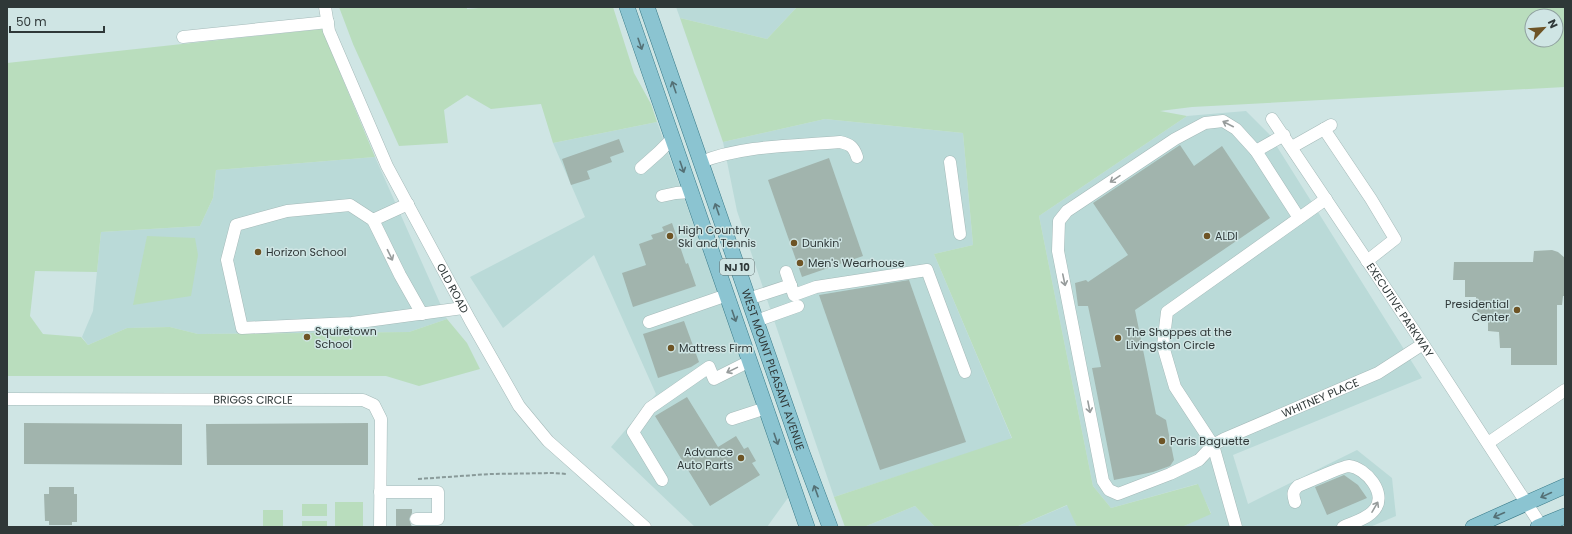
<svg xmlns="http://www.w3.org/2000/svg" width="1572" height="534" viewBox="0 0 1572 534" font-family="Poppins,sans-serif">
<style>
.built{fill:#badad8}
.green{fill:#b9ddbd;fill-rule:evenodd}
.building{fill:#a1b4ad}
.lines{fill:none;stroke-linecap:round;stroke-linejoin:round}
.minor-casing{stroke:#a5bab9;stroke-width:13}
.major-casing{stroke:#397a88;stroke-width:16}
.path{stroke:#899a99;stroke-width:2;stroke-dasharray:4 2;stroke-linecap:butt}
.minor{stroke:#fff;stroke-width:12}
.major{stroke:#8bc4d1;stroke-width:15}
.oneway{stroke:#547075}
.oneway2{stroke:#979c9c}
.poi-dot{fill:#6e5425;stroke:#cfe5e4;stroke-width:1.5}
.labels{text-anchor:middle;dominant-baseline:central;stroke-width:3;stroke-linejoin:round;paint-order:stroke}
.shield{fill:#cfe5e4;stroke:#5f6c6c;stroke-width:1}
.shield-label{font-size:10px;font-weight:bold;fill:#2f3838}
.poi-label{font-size:11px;fill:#2f3838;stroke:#cfe5e4;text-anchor:start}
.street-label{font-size:11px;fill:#2f3838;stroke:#cfe5e4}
</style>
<rect width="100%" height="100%" fill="#cfe5e4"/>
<g class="built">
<path d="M676,7h121l-30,32 -87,-21z"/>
<path d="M1246,111l23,23 153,244 -189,77 15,49 109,-54 35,28 4,38 -26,11h-188l29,-14 -14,-29 -86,24 -18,-22 -54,-270 148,-100z"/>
<path d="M825,119l138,14 10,112 -39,9 78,185 -178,58 -97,-286 -14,-69z"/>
<path d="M657,122l133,373 -23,32h-72l-84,-80 45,-53 -62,-139 -91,73 -33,-51 115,-60 -32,-74z"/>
<path d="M375,157l72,162 -38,13 -211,2 -28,-7 -43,1 -39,17 -6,-8 11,-26 8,-79 99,-6 13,-28 3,-28z"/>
<path d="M1068,505l9,22h-61z"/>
<path d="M915,506l20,21h-71z"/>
</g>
<g class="green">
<path d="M339,7h128v2l23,-2h123l21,66 17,31 6,18 -104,21 -12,-39 -50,5 -24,-14 -23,15 4,33 -49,3 -46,-102z"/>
<path d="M797,7h768v80l-373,20 -32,4 27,5 -148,100 54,270 18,22 87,-24 13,30 -29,13h-105l-10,-22 -51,22h-81l-20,-21 -51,21h-19l-11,-30 178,-59 -78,-184 39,-9 -10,-112 -138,-14 -102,23 -43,-124 87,21zM1532,16h24v24h-24z"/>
<path d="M322,29l53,128 -159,13 -3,28 -13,28 -99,6 -4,40 -62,-1 -5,45 13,18 38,3 7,8 39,-17 43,-1 28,7 211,-2 38,-13 20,24 13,26 -61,17 -33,-10h-379v-313z"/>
<path d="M147,236l48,2 3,17 -7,41 -58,9z"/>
<rect x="335" y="502" width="28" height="25"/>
<rect x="302" y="504" width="25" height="12"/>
<rect x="263" y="510" width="20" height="17"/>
<rect x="302" y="521" width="25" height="6"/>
</g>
<g class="building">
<path d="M619,139l5,13 -14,5 2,5 -25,9 3,8 -19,6 -9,-26z"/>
<path d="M1180,145l14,21 28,-20 48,72 -135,92 21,104 10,6 8,40 -4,6 -17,6 -39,8 -22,-112 9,-1 -13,-61h-10l-3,-23 11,-3 2,2 40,-27 -35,-52z"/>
<path d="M829,158l34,98 -61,21 -34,-97z"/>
<path d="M672,223l14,41 2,-1 8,23 -63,21 -11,-34 24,-8 -7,-21 14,-5 -2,-4 13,-4 -2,-4z"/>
<path d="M1552,250l6,2 7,6v38h-2l-1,9h-5v60h-46v-17h-11l-1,-16 -11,-1v-16l-11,-1 -1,-17h-11v-17h-12l1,-18h79l1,-11z"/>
<path d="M909,280l57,162 -86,28 -61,-175z"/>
<path d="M684,321l15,41 -8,5 -33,11 -15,-44z"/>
<path d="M687,397l31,50 18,-11 8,13 4,-2 8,14 -4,2 8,12 -50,31 -55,-90z"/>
<path d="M24,423l158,1v41l-158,-1z"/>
<path d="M368,423v42h-161l-1,-41z"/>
<path d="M1344,475l14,10 9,13 -40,17 -12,-28z"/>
<path d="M49,487h25v7h3v28h-5v3h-23v-4h-4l-1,-27h5z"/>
<path d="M396,509h16v4l-3,6 3,8h-16z"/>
</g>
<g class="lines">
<g class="minor-casing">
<g id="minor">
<path id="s1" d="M325,7l4,24 58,135 83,154 49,86 29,35 97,86"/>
<path d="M183,37l145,-15"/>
<path id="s2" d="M1272,119l151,225 119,183"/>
<path d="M1324,129l47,70 24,40 -28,22"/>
<path d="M1292,147l39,-22"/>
<path d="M1256,151l28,-16"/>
<path d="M701,162c42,-17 93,-16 139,-20 10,2 14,5 17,15"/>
<path d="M950,162l10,72"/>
<path d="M641,168l18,-16 14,-14"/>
<path d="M662,196l14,-3 15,-1"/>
<path d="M408,204l-35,16 -23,-15 -63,6 -51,14 -9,35 15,68 110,-5 111,-15"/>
<path id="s3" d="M1299,218l-43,-67 -20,-22 -13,-8 -18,2 -30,16 -108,72 -8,10 -1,30 45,230 6,9 9,4 52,-20 29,-14 14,-15 11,-6 154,-66 45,-29"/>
<path d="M373,220l27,55 22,39"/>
<path d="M786,272l8,23 22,-8 111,-17 38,102"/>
<path d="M748,299l43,-14"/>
<path d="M756,321l42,-15"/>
<path d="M649,322l78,-27"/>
<path id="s4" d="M7,399l356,1 11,5 7,14 -1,108"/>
<path d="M732,419l34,-11"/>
<path d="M1488,443l77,-53"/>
<path d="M662,480l-29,-48 17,-24 59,-41 5,12 36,-18"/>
<path d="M380,492h58v27h-22"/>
<path d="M1295,502c-2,-7 -3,-10 3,-16 9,-3 44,-20 51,-20 17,2 38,27 26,43 -7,10 -22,13 -32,18"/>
<path d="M1236,527l-23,-82 -38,-58 -12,-41 4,-34 159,-113"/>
</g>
</g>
<g class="major-casing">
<g id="major">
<path d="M627,7l180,520"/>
<path id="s5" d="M647,7l154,443 29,77"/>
<path d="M1473,527l92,-41"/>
<path d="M1538,527l27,-11"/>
</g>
</g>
<path class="path" d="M418,479l72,-5 64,-1 13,1"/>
<use href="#minor" class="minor"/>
<use href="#major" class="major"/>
</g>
<defs><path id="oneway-shaft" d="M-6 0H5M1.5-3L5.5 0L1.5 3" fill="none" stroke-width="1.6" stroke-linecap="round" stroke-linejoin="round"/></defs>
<g class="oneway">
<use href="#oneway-shaft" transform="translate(640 44) rotate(71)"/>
<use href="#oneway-shaft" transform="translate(674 87) rotate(-109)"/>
<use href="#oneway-shaft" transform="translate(682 167) rotate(71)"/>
<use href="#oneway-shaft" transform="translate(717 209) rotate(-109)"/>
<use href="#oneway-shaft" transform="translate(734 316) rotate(71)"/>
<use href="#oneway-shaft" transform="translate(776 439) rotate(71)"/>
<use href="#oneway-shaft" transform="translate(816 491) rotate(-110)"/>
<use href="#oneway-shaft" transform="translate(1546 495) rotate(155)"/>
<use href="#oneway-shaft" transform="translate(1499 515) rotate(156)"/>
</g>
<g class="oneway2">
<use href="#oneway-shaft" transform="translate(1228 124) rotate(-153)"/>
<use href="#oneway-shaft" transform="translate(1115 179) rotate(146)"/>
<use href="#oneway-shaft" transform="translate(390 255) rotate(64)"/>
<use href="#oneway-shaft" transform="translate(1064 280) rotate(78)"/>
<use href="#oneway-shaft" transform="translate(732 370) rotate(154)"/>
<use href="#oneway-shaft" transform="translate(1089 407) rotate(79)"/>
<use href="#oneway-shaft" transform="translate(1375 507) rotate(-60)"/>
</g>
<g class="poi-dot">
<circle cx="670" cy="236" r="4"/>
<circle cx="1207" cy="236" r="4"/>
<circle cx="794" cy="243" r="4"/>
<circle cx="258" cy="252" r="4"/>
<circle cx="800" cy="263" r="4"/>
<circle cx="1517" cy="310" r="4"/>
<circle cx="307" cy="337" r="4"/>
<circle cx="1118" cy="338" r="4"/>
<circle cx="671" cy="348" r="4"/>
<circle cx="1162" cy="441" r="4"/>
<circle cx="741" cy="458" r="4"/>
</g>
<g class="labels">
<rect class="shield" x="720" y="259" width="34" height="16" rx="3"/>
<g class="shield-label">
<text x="737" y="267">NJ 10</text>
</g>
<g class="poi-label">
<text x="678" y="230">High Country<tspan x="678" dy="13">Ski and Tennis</tspan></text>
<text x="1215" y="236">ALDI</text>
<text x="802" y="243">Dunkin'</text>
<text x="266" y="252">Horizon School</text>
<text x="808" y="263">Men's Wearhouse</text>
<text x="1509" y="304" text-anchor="end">Presidential<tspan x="1509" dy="13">Center</tspan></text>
<text x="315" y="331">Squiretown<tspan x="315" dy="13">School</tspan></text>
<text x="1126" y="332">The Shoppes at the<tspan x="1126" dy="13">Livingston Circle</tspan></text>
<text x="679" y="348">Mattress Firm</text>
<text x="1170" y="441">Paris Baguette</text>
<text x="733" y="452" text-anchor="end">Advance<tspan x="733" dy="13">Auto Parts</tspan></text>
</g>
<g class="street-label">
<text stroke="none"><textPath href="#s1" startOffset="310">OLD ROAD</textPath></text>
<text stroke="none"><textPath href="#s2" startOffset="230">EXECUTIVE PARKWAY</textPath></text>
<text stroke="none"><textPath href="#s5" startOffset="384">WEST MOUNT PLEASANT AVENUE</textPath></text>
<text stroke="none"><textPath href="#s3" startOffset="830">WHITNEY PLACE</textPath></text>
<text stroke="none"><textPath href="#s4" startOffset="246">BRIGGS CIRCLE</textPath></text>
</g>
</g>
<rect width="1572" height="534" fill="none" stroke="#2f3838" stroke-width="16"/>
<g transform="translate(1544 28) rotate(64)"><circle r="19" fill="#cfe5e4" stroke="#8fa09f"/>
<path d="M0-3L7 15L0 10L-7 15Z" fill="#6e5425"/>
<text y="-6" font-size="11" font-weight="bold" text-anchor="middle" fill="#2f3838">N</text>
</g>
<path d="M10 26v6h94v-6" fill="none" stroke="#2f3838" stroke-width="2"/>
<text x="16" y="26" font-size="12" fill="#2f3838" stroke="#cfe5e4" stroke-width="3" paint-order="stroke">50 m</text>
</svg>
